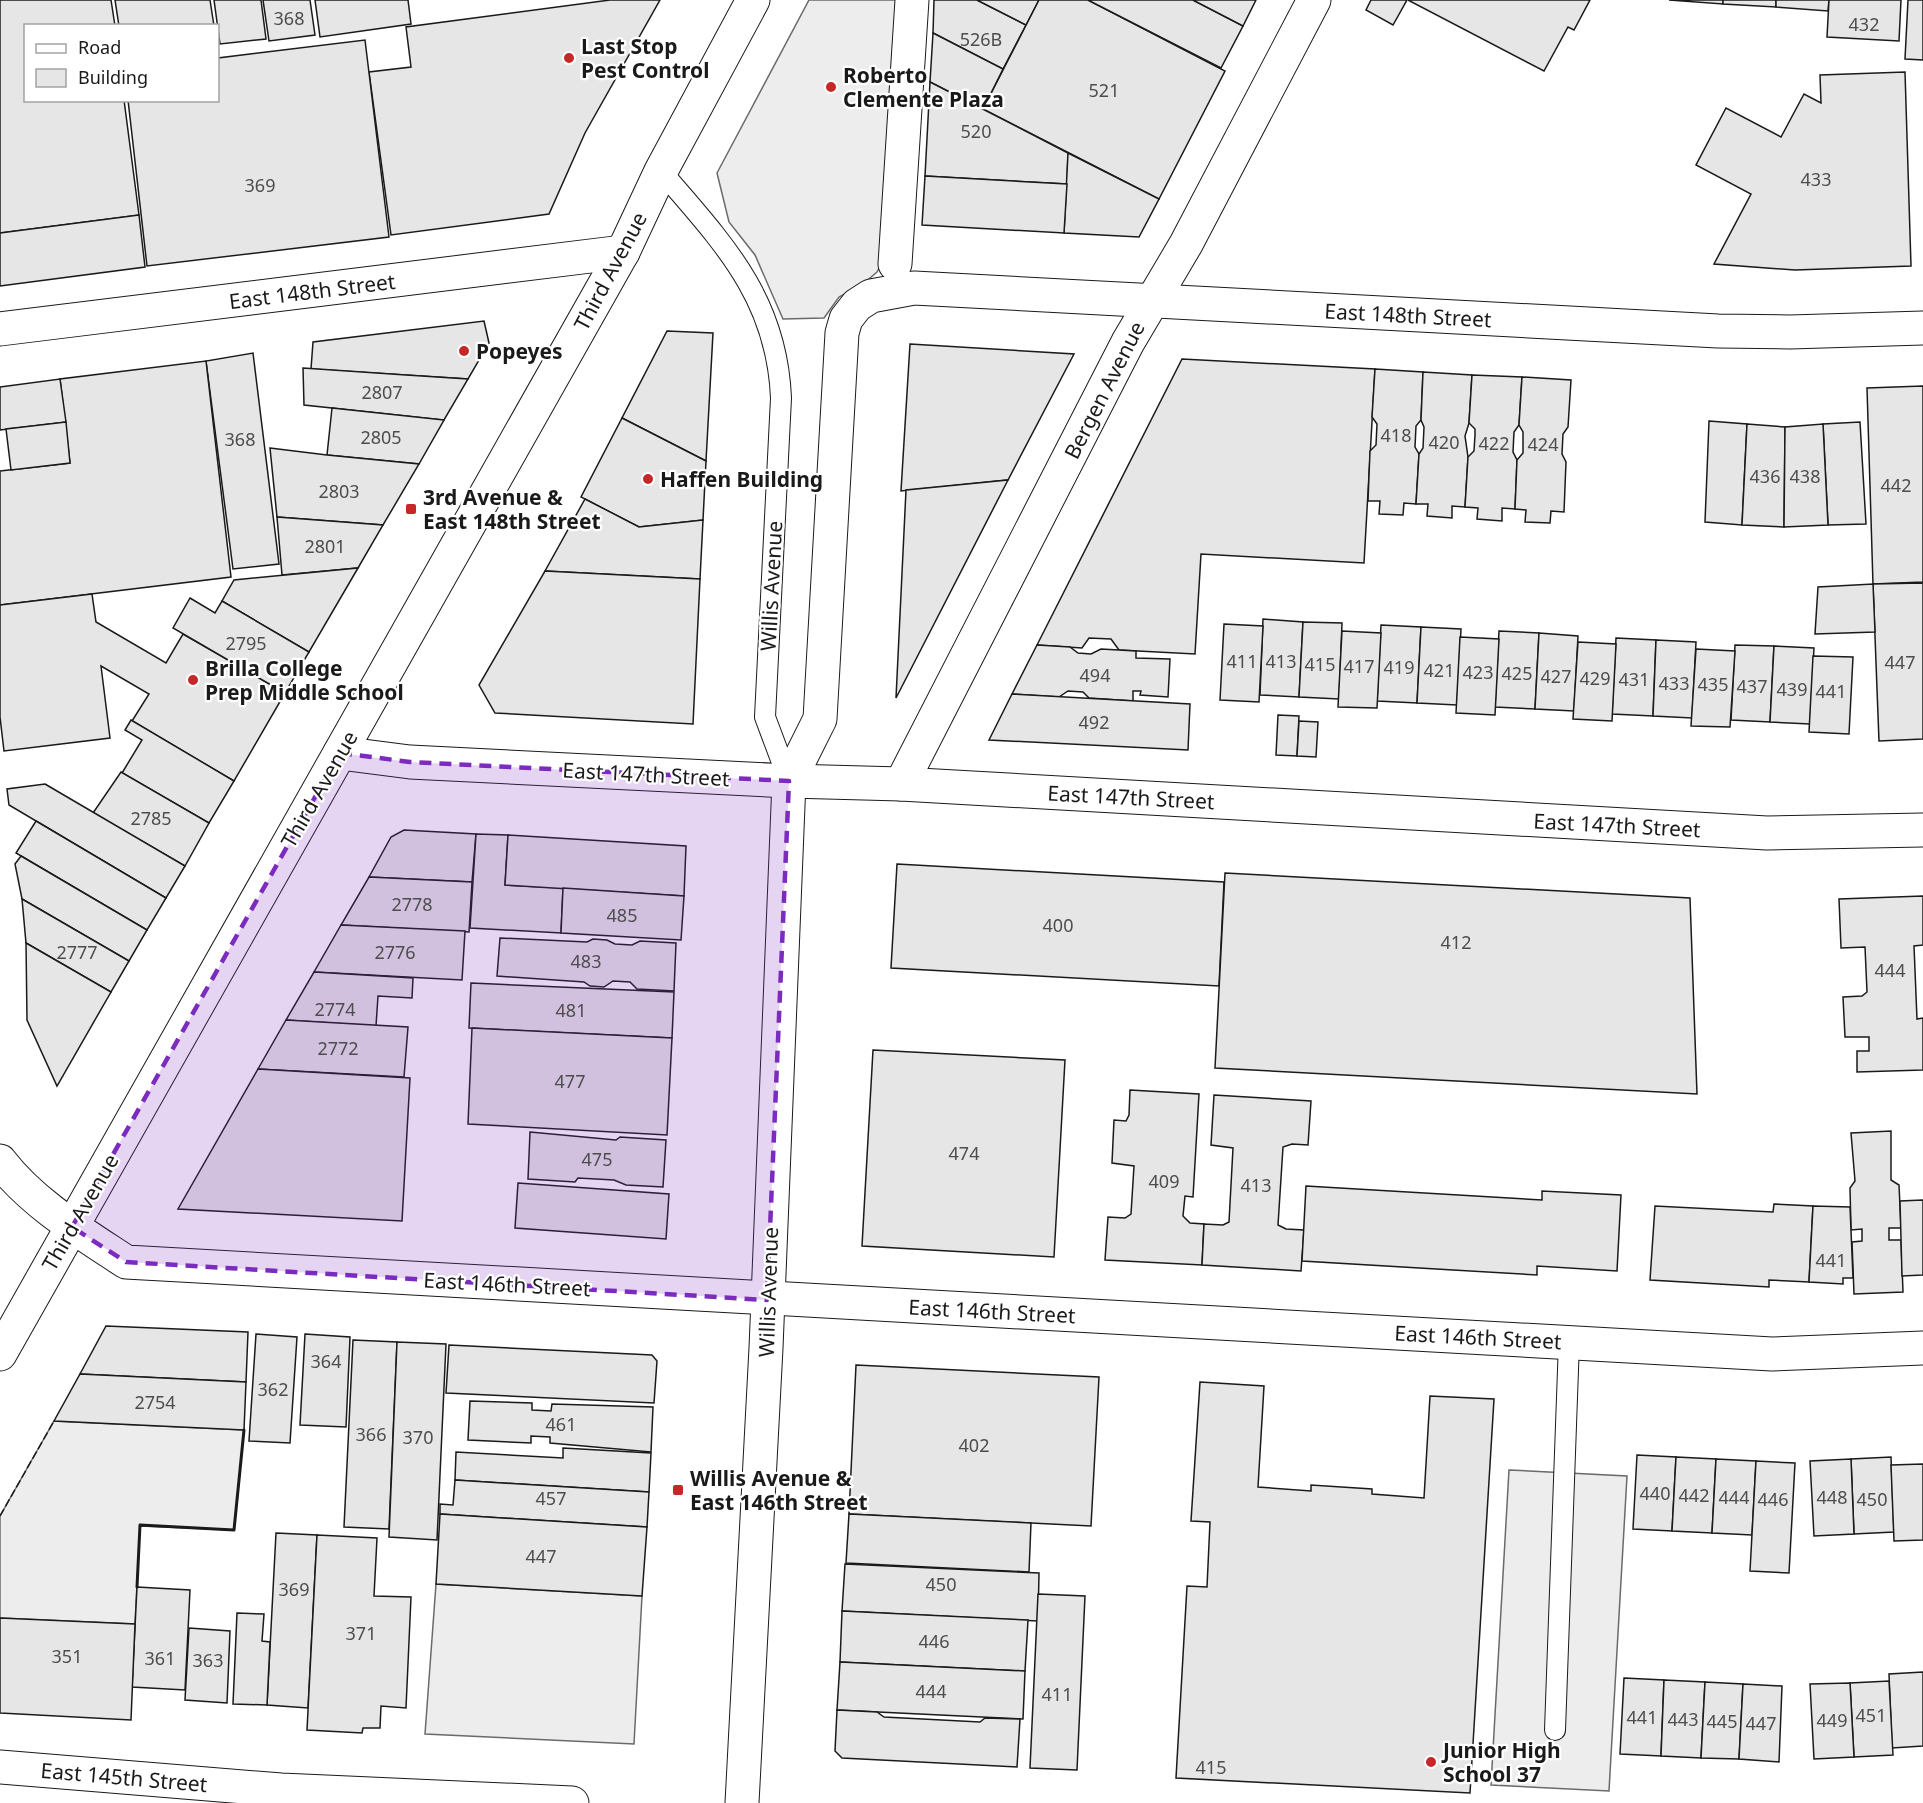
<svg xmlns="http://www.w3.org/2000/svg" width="1923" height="1803" viewBox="0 0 1923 1803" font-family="'Noto Sans',sans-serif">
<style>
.built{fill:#ededed;stroke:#6a6a6a;stroke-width:1.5}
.building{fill:#e6e6e6;stroke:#1a1a1a;stroke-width:1.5}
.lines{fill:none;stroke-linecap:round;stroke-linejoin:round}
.lane-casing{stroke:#1a1a1a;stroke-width:22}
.street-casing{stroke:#1a1a1a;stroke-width:35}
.secondary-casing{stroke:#1a1a1a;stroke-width:35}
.lane{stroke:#fff;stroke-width:20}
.street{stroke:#fff;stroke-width:33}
.secondary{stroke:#fff;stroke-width:33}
.fence{stroke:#1a1a1a;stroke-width:1.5;stroke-dasharray:8 3;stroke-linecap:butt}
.wall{stroke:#1a1a1a;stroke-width:3}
.marked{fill:#7b2cbf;fill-opacity:0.2;stroke:#7b2cbf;stroke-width:4.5;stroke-dasharray:12 8;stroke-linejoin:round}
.poi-dot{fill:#c62828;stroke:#fff;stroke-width:2}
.labels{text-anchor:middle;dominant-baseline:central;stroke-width:4.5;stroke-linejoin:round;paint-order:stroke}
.number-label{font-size:18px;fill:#4d4d4d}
.poi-label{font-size:21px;font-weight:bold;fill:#1a1a1a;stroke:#fff;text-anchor:start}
.street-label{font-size:21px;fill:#1a1a1a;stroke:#fff}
</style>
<rect width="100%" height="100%" fill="#fff"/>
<g class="built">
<path d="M809,0h96l-17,251 -11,21 -14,12 -24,13 -15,21 -41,1 -28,-64 -26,-33 -12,-49z"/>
<path d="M54,1421l190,9 -10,100 -94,-4 -5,98 -135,-6v-102z"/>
<path d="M1509,1470l118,6 -18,315 -118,-6z"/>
<path d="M436,1584l206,12 -8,148 -209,-10z"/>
</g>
<g class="building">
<path d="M0,0h111l4,26h-89v74h98l15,115 -139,18z"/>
<path d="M115,0h95l4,26h-95z"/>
<path d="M214,0h47l5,39 -46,5z"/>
<path d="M263,0h47l5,35 -46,6z"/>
<path d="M315,0h93l3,24 -91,13z"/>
<path d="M610,0h50l-75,133 -36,81 -158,21 -22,-163 42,-5 -5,-40z"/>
<path d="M934,0h43l49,25 -23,44 -70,-36z"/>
<path d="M977,0h62l-13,25z"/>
<path d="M1039,0h49l137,71 -66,128 -176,-90z"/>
<path d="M1088,0h105l50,26 -22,42z"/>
<path d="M1193,0h63l-13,26z"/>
<path d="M1371,0h36l-14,25 -27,-15z"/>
<path d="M1408,0h182l-16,30 -6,-3 -24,44z"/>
<path d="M1669,0h54v4z"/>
<path d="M1723,0h53v7l-53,-3z"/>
<path d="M1776,0h53l-1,11 -52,-4z"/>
<path d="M1829,0h72l-2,41 -72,-4z"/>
<path d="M1908,0h15v60l-18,-1z"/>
<path d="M933,33l70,36 -20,40 -53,-27z"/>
<path d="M365,40l24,197 -242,29 -19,-166h90v-42z"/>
<path d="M1905,72l6,194 -116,4 -81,-6 37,-70 -55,-29 30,-57 55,29 23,-43 17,9 -1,-28z"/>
<path d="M930,82l138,71 -1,31 -142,-8z"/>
<path d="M1068,153l91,46 -20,38 -75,-4z"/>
<path d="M925,176l142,8 -3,49 -142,-8z"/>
<path d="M139,215l6,52 -145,19v-53z"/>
<path d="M484,321l5,22 -21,36 -157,-10 2,-27z"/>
<path d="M667,331l46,2 -7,128 -84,-43z"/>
<path d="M910,344l164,10 -66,126 -107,11z"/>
<path d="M253,353l26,211 -46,5 -27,-208z"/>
<path d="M1182,359l193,10 -11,194 -163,-9 -6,100 -76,-4 -8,-11 -22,-1 -7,10 -45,-3z"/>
<path d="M206,361l25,216 -231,28v-134l70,-8 -10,-84z"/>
<path d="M303,368l103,7 62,4 -24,41 -140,-15z"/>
<path d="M1375,369l48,3 -2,48 -5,6 -1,21 4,7 -3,50 -12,-1 -1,12 -24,-1 1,-13h-12l2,-50 6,-6 1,-21 -5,-7z"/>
<path d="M1423,372l49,3 -3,48 -4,13 3,21 -3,50 -13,-1v12l-25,-2 1,-12h-12l3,-50 4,-6 1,-21 -3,-7z"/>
<path d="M1472,375l50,2 -3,48 -5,7 -1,20 4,8 -2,49 -13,-1v13l-25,-2 1,-11 -13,-1 3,-50 6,-6 1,-16v-6l-6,-6z"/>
<path d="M1522,377l49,3 -3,47 -5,7 -1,20 4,8 -2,50 -13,-1 -1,12 -25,-1 1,-12 -11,-1 2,-49 6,-7v-21l-4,-7z"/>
<path d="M60,379l6,43 -66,8v-43z"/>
<path d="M1923,386v196l-50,2 -6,-196z"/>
<path d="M332,408l112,12 -25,44 -92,-9z"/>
<path d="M622,418l84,43 -3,59 -64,7 -58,-30z"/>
<path d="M1709,421l38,3 -5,101 -37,-3z"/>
<path d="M66,422l4,41 -59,7 -5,-41z"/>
<path d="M1860,422l6,102 -38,1 -5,-101z"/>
<path d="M1747,424l38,3 -1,100 -42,-2z"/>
<path d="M1823,424l5,101 -44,2 1,-100z"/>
<path d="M270,448l57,7 92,9 -36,61 -106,-8z"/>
<path d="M1008,480l-112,218 10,-208z"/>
<path d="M585,499l54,28 64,-7 -3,59 -155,-8z"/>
<path d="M277,517l106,8 -25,43 -76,7z"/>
<path d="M358,568l-49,84 -87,-51 12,-21z"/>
<path d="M545,571l155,8 -7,145 -198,-11 -16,-28z"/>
<path d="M1923,583v156l-44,2 -6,-157z"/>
<path d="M1873,584l2,48 -60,2 3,-47z"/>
<path d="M92,594l4,28 70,41 17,-29 102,59 -51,88 -102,-60 17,-27 -48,-28 9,72 -106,13 -4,-34v-112z"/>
<path d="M190,598l25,15 7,-12 87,51 -24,41 -112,-65z"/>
<path d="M1263,619l40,3 -4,75 -39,-2z"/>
<path d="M1303,622l39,1 -3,76 -40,-2z"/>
<path d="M1224,624l39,2 -4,76 -39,-2z"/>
<path d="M1381,625l40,2 -4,76 -40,-2z"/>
<path d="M1421,627l40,2 -4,76 -40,-2z"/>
<path d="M1342,631l39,2 -4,75 -39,-1z"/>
<path d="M1499,631l40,2 -4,76 -40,-2z"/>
<path d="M1539,633l39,3 -4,75 -39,-2z"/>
<path d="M1460,637l39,2 -4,76 -39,-2z"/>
<path d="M1616,638l40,2 -3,76 -41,-2z"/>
<path d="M1656,640l40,2 -4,76 -39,-2z"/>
<path d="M1578,642l38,2 -4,77 -39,-2z"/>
<path d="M1037,645l33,2 8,6 13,1 10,-5 35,2v7l34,1 -2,38 -28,-2 1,-4h-8v10l-44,-3 -6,-6 -15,-1 -9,6 -47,-3z"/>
<path d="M1735,645l39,1 -4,76 -39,-2z"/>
<path d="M1774,646l40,2 -4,76 -40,-2z"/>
<path d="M1696,649l39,2 -5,76 -39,-1z"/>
<path d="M1813,656l40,1 -4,77 -40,-2z"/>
<path d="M1012,694l178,10 -2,46 -199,-10z"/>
<path d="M1278,715l21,1 -2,40 -21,-1z"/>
<path d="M131,720l103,61 -25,42 -87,-50 20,-33 -17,-10z"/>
<path d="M1299,721l19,1 -2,35 -19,-1z"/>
<path d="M121,772l88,51 -24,43 -92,-53z"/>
<path d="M45,784l140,82 -19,32 -157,-93 -2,-16z"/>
<path d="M36,821l130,77 -19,32 -131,-77z"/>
<path d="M404,830l72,4 -4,48 -103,-5 22,-40z"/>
<path d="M476,834l32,1 -3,50 58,3 -2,45 -91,-5z"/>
<path d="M508,835l178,11 -2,50 -179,-11z"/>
<path d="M21,856l126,74 -18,31 -107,-62 -7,-35z"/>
<path d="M897,864l327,18 -5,104 -328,-18z"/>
<path d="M1225,873l465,25 7,196 -482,-26z"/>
<path d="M369,877l103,5 -3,50 -128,-7z"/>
<path d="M563,888l121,8 -3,44 -120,-7z"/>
<path d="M1923,896v49l-9,1 3,73 6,-1v52l-66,2v-21h12v-14h-24l-2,-40 19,-1 5,-4 -2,-45 -24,1 -2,-49z"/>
<path d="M22,899l107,62 -18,31 -85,-49z"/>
<path d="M341,925l124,6 -3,49 -148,-8z"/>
<path d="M500,938l87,4 6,-3 14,1 8,4 17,1 8,-4 36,2 -2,48 -37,-2 -7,-7 -17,-1 -9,6 -14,-1 -6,-4 -87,-6z"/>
<path d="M26,943l85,49 -54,94 -30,-66z"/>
<path d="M314,972l99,6 -1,20 -34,-2 -2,30 -90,-6z"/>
<path d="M471,983l203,9 -2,46 -203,-10z"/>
<path d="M286,1020l122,7 -4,50 -146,-8z"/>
<path d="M472,1028l200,10 -5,97 -199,-11z"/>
<path d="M873,1050l192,10 -11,197 -192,-11z"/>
<path d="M258,1069l152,9 -8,143 -224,-12z"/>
<path d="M1130,1090l69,4 -6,103 -8,-1 -2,20 7,7 14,1 -2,41 -97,-5 3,-43 17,1 6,-4 3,-48 -22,-3 2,-43 12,1 3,-6z"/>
<path d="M1214,1095l97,6 -3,44 -16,-1 -9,3 -5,78 8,4 18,1 -3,41 -99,-6 2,-41 19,1 6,-3 4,-74 -22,-3z"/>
<path d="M1891,1131v49l8,5 2,43h-12v12h12l2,52 -49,2 -2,-52 10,-1v-12l-11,1 -1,-42 5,-7 -4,-48z"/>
<path d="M530,1132l86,8 4,-3 46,3 -3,47 -37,-2 -12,-5 -36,-2 -3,4 -47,-3z"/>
<path d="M518,1183l151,11 -3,45 -151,-11z"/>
<path d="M1306,1186l236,14v-9l79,4 -4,76 -80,-5v9l-235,-14z"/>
<path d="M1923,1200v75l-21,1 -2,-75z"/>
<path d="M1774,1204l39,2 -4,76 -40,-2v7l-119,-7 5,-74 118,6z"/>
<path d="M1813,1206l37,1 3,71h-10v6l-34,-2z"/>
<path d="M106,1326l142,6 -2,50 -166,-8z"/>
<path d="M256,1334l41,3 -7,106 -41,-2z"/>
<path d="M305,1334l45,3 -4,90 -46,-2z"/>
<path d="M353,1340l44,2 -8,187 -45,-2z"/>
<path d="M397,1342l49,2 -9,196 -48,-3z"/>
<path d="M449,1345l203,10 5,6 -3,42 -208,-10z"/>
<path d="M856,1365l243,12 -8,149 -242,-12z"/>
<path d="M80,1374l166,8 -2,48 -190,-9z"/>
<path d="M1200,1382l64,4 -6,101 53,4v-6l61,4v5l52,4 6,-102 64,3 -24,394 -294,-15 11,-192 20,1 3,-65 -19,-1z"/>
<path d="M470,1401l62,2v7l19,1 1,-7 101,3 -2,45 -101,-9v-6l-19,-1v7l-63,-3z"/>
<path d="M563,1448l88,5 -2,39 -194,-12 1,-28 107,6z"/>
<path d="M1637,1455l39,2 -4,74 -39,-2z"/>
<path d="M1676,1457l40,2 -4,74 -40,-2z"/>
<path d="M1891,1457l3,75 -40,2 -3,-75z"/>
<path d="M1716,1459l40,2 -4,74 -40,-2z"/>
<path d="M1851,1459l3,75 -40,2 -4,-75z"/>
<path d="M1756,1461l39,2 -6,110 -39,-2z"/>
<path d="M1923,1464v76l-29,1 -3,-76z"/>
<path d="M455,1480l194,12 -2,35 -207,-13v-10l13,1z"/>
<path d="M440,1514l207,13 -5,69 -206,-12z"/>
<path d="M849,1514l182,9 -2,49 -183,-9z"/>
<path d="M276,1533l41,2 -9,173 -41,-3z"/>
<path d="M317,1535l60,3 -3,58 37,1 -5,111 -25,-2 -1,22h-17l-1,5 -55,-3z"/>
<path d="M845,1564l194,9 -1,48 -196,-10z"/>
<path d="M137,1587l53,3 -5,100 -53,-3z"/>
<path d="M1038,1594l47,2 -8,174 -47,-2z"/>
<path d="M842,1611l186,9 -3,51 -185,-9z"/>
<path d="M237,1613l27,1 -2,27 8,1 -3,63 -34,-1z"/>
<path d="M0,1618l135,6 -4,96 -131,-7z"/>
<path d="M189,1628l41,3 -3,72 -42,-3z"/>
<path d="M840,1662l185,9 -2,48 -186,-9z"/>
<path d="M1923,1672v74l-31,2 -3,-74z"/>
<path d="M1624,1678l40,2 -3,76 -41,-2z"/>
<path d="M1664,1680l41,2 -4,76 -40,-2z"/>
<path d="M1889,1681l4,74 -39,2 -4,-74z"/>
<path d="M1705,1682l38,2 -4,75 -38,-1z"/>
<path d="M1850,1683l4,74 -40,2 -4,-75z"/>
<path d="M1743,1684l39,2 -3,76 -40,-3z"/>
<path d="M837,1710l40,2 7,5 96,5 5,-4 35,1 -3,48 -175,-9 -7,-7z"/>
</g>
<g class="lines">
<g class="lane-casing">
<g id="lane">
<path d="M661,171c62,72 116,127 120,227l-16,319 24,64"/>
<path d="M1555,1730l14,-388"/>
</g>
</g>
<g class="street-casing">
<g id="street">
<path d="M895,264l17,-264"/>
<path d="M0,329l623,-77"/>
<path d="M340,753l70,9 379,19 31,-62 22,-386 4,-14 11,-14 14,-9 43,-8 804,43 72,1 133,-4"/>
<path d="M901,784l866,49 156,-3"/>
<path d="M0,1161c32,42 82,72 126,101l1646,92 151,-6"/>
<path d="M0,1767l281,23 291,13"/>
</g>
</g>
<g class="secondary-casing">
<g id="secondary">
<path d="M0,1354l623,-1102 38,-81 92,-171"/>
<path d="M742,1803l24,-455 23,-567 112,3 227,-442 58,-98 128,-244"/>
</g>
</g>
<use href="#lane" class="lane"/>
<use href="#street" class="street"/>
<use href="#secondary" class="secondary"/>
<path class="fence" d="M0,1516l54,-95"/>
<path class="wall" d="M137,1587l3,-62 94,5 10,-100"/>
</g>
<path class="marked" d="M340,753l70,9 379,19 -22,519 -641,-38 -54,-35z"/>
<g class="poi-dot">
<circle cx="569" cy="58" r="6"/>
<circle cx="831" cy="87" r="6"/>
<circle cx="464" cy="351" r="6"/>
<circle cx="648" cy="479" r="6"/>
<rect x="405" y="503" width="12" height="12" rx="3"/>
<circle cx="193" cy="680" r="6"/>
<rect x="672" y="1484" width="12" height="12" rx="3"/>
<circle cx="1431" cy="1762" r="6"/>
</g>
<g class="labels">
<g class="number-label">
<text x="289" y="18">368</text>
<text x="1864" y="24">432</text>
<text x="981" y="39">526B</text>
<text x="1104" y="90">521</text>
<text x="976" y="131">520</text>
<text x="1816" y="179">433</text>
<text x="260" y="185">369</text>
<text x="382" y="392">2807</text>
<text x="1396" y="435">418</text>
<text x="381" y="437">2805</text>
<text x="240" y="439">368</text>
<text x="1444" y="442">420</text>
<text x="1494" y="443">422</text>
<text x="1543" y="444">424</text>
<text x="1765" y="476">436</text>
<text x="1805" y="476">438</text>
<text x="1896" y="485">442</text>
<text x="339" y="491">2803</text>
<text x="325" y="546">2801</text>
<text x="246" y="643">2795</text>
<text x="1242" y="661">411</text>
<text x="1281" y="661">413</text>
<text x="1900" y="662">447</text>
<text x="1320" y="664">415</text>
<text x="1359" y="666">417</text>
<text x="1399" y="667">419</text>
<text x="1439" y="670">421</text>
<text x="1478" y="672">423</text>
<text x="1517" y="673">425</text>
<text x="1095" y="675">494</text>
<text x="1556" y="676">427</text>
<text x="1595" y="678">429</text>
<text x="1634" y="679">431</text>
<text x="1674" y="683">433</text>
<text x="1713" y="684">435</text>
<text x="1752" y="686">437</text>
<text x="1792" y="689">439</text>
<text x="1831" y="691">441</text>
<text x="1094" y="722">492</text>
<text x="151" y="818">2785</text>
<text x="412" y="904">2778</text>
<text x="622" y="915">485</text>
<text x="1058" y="925">400</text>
<text x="1456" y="942">412</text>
<text x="77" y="952">2777</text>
<text x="395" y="952">2776</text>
<text x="586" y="961">483</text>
<text x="1890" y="970">444</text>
<text x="335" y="1009">2774</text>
<text x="571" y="1010">481</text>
<text x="338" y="1048">2772</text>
<text x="570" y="1081">477</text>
<text x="964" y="1153">474</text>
<text x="597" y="1159">475</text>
<text x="1164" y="1181">409</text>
<text x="1256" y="1185">413</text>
<text x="1831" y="1260">441</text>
<text x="326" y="1361">364</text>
<text x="273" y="1389">362</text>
<text x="155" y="1402">2754</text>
<text x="561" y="1424">461</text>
<text x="371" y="1434">366</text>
<text x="418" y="1437">370</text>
<text x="974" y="1445">402</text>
<text x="1655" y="1493">440</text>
<text x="1694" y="1495">442</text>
<text x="1734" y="1497">444</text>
<text x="1832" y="1497">448</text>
<text x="551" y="1498">457</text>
<text x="1773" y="1499">446</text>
<text x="1872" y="1499">450</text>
<text x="541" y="1556">447</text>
<text x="941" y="1584">450</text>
<text x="294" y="1589">369</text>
<text x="361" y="1633">371</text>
<text x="934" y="1641">446</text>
<text x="67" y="1656">351</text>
<text x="160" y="1658">361</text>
<text x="208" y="1660">363</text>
<text x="931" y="1691">444</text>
<text x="1057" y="1694">411</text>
<text x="1871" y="1715">451</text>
<text x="1642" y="1717">441</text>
<text x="1683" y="1719">443</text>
<text x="1832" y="1720">449</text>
<text x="1722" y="1721">445</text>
<text x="1761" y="1723">447</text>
<text x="1211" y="1767">415</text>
</g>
<g class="poi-label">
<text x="581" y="46">Last Stop<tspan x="581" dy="24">Pest Control</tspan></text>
<text x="843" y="75">Roberto<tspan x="843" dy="24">Clemente Plaza</tspan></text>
<text x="476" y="351">Popeyes</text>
<text x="660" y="479">Haffen Building</text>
<text x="423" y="497">3rd Avenue &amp;<tspan x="423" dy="24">East 148th Street</tspan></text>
<text x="205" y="668">Brilla College<tspan x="205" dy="24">Prep Middle School</tspan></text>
<text x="690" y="1478">Willis Avenue &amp;<tspan x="690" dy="24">East 146th Street</tspan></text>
<text x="1443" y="1750">Junior High<tspan x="1443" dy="24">School 37</tspan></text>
</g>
<g class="street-label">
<text transform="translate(610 271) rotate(-62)">Third Avenue</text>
<text transform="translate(312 291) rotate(-7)">East 148th Street</text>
<text transform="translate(1408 315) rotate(3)">East 148th Street</text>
<text transform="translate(1104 390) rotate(-63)">Bergen Avenue</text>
<text transform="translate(771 586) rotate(-87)">Willis Avenue</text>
<text transform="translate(646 774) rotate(3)">East 147th Street</text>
<text transform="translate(319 789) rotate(-60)">Third Avenue</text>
<text transform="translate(1131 797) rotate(3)">East 147th Street</text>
<text transform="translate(1617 825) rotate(3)">East 147th Street</text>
<text transform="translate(80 1212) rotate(-60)">Third Avenue</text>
<text transform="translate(507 1284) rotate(3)">East 146th Street</text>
<text transform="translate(768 1292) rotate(-88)">Willis Avenue</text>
<text transform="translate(992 1311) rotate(3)">East 146th Street</text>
<text transform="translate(1478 1337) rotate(3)">East 146th Street</text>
<text transform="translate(124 1777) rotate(5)">East 145th Street</text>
</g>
</g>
<rect x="24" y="24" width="195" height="78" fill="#ffffff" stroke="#a3a3a3" stroke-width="1.5"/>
<rect x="36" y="44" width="30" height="9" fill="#ffffff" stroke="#a3a3a3" stroke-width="1.5"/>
<text x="78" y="54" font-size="18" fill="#1a1a1a">Road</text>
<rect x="36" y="69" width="30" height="18" fill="#e6e6e6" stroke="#a3a3a3" stroke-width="1.5"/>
<text x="78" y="84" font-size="18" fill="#1a1a1a">Building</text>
</svg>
